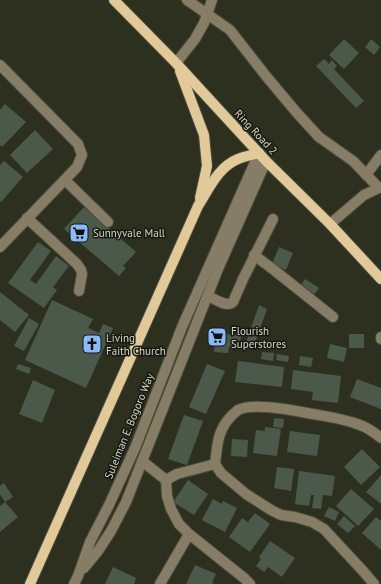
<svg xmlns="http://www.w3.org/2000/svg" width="381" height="584" viewBox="0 0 381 584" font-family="'PT Sans',sans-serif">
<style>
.building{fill:#4b594a}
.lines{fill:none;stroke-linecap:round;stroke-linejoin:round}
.minor-casing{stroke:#494b3b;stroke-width:12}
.major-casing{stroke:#494b3b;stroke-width:12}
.minor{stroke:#877c66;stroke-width:10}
.major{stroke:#e1c99a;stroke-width:10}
.labels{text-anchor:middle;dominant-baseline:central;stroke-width:3;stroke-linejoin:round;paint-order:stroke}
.street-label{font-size:11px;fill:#d7d8cd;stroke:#171810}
.poi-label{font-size:11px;fill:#d7d8cd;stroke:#171810;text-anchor:start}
</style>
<rect width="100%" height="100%" fill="#2e301f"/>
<g class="building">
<path d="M344,39l15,14 -15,16 -15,-14z"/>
<path d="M371,39l9,8 -6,8 -9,-8z"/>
<path d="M324,59l5,5 3,-4 5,6 -3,3 30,32 -8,7 -40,-42z"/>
<path d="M5,104l21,18 -24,25 -2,-2v-35z"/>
<path d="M35,130l18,19 -26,24 -17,-18z"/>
<path d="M4,161l19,16 -22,25 -1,-1v-24l1,-1h-1v-11z"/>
<path d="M84,207l52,45 -13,14 3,2 -7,8 -55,-47z"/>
<path d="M38,242l13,9 -21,29 6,4 20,-28 13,10 -16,21 4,3 -13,18 -36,-25z"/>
<path d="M279,247l14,6 -7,17 -14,-6z"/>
<path d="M305,279l14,9 -5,7 -13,-10z"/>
<path d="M0,292l29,23 -14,17 -15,-12z"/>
<path d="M52,300l41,19 -5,9 11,5 4,-9 10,4 -27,60 -61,-28z"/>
<path d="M259,305l8,4 -14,39 -8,-3z"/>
<path d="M29,318l10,6 -15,27 -10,-5z"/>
<path d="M216,333l25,3 -2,12 -10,-1 -1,6 -14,-1z"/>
<rect x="349" y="334" width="15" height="14"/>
<path d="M330,344l17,4 -3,14 -17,-4z"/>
<path d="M262,352l12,1 -1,8 -12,-2z"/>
<path d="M277,354l12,2 -1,6 -12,-2z"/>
<path d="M300,356l13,2 -2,9 -12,-2z"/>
<path d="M238,361l46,6 -2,20 -47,-5z"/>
<path d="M18,364l13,4 -2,6 -13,-5z"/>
<path d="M207,364l18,7 -19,43 -17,-7z"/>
<path d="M293,370l48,6 -3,27 -26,-3 1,-8 -22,-3z"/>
<path d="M357,379l24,9v21l-31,-12z"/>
<path d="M33,380l22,10 -13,33 -23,-9z"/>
<path d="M184,415l19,6 -16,44 -19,-6z"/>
<path d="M274,418l10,1 -1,9 -10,-1z"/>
<path d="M265,427l16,2 -4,27 -24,-3 3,-23 9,1z"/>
<path d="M290,431l30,4 -3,21 -30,-4z"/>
<path d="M232,439l16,1 -1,17 -16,-1z"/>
<path d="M362,449l18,18 -19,18 -17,-18z"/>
<path d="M277,467l17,2 -3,22 -17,-3z"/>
<path d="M299,471l36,5 -3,20 -9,-1 -2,14 -9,-1 2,-13h-3l-2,11 -14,-2z"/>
<path d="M381,475v29l-15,-12z"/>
<path d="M188,480l20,14 -14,21 -21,-13z"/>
<path d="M4,483l9,14 -8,5 -5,-8v-8z"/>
<path d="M351,489l23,20 -16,17 -22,-20z"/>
<path d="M213,499l9,5 1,-3 14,7 -12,24 -23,-12z"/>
<path d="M5,502l13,15 -18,15v-26z"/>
<path d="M329,507l10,5 -4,9 -11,-5z"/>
<path d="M255,513l15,11 -20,28 -21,-15 13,-19 6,4z"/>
<path d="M344,516l11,10 -7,7 -11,-9z"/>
<path d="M376,517l5,4v29l-19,-17z"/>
<path d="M270,541l25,17 -13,19 -14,-10 -4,5 -8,-6 5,-7 -2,-2z"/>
<path d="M195,565l21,9 -4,9 3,1h-29z"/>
<path d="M113,567l23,11 -2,6h-29z"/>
</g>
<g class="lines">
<g class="minor-casing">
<g id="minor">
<path d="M187,0l43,30 36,46 31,37 22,24 34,24 26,27 -15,7 -34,29"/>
<path d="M176,63l19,-24 9,-16 8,-23"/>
<path d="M0,65l78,79 4,11 -5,12 -77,80"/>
<path d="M366,175l15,-20"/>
<path d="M65,180l43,42"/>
<path d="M27,218l50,46 4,6 1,4 -3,17"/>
<path d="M254,255l20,15 59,47"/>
<path d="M208,296c7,3 18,12 25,6l10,-23 30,-60"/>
<path d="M381,337v2"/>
<path d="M142,461l24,19 1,16 4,13 8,15 10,10 55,44 6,6"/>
<path d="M166,480l11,-6 38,-10"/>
<path d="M84,568l14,-17 13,-20 15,-29 92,-233 48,-108"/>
<path d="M74,584l4,-8 12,-34 19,-37 26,-57 47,-121 77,-174"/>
<path d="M160,584l29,-50"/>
<path d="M374,584l-11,-13 -39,-42 -12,-7 -17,-5 -14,-2 -10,-5 -25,-16 -25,-21 -6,-9c2,-15 2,-30 12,-43 3,-4 7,-8 11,-11 17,-8 57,1 75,4 16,3 32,5 47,11 8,3 15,8 21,13"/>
</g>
</g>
<g class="major-casing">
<g id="major">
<path d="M114,0l62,63 90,98 64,63 51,55"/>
<path d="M180,71l24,64 3,31 -7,32"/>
<path d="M30,584l168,-378c11,-17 20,-39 40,-47 6,-3 14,-4 21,-6"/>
</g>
</g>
<use href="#minor" class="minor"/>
<use href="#major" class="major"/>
</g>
<defs>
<g id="supermarket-square" transform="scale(1)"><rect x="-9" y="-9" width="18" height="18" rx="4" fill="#8abafc" stroke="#171810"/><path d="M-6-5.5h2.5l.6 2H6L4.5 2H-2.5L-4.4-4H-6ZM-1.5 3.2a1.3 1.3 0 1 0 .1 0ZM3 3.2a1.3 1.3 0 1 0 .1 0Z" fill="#111"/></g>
<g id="church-square" transform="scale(1)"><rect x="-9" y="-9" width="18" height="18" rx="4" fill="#8abafc" stroke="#171810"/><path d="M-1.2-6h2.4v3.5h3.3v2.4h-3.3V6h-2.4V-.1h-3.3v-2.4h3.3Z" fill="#111"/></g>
</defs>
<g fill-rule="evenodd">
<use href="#supermarket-square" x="79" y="233"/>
<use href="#supermarket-square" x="217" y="337"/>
<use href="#church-square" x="92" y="344"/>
</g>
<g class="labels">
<g class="street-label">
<text transform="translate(256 132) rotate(47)">Ring Road 2</text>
<text transform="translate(129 426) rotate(-68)">Suleiman E. Bogoro Way</text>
</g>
<g class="poi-label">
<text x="93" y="233">Sunnyvale Mall</text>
<text x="231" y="331">Flourish<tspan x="231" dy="13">Superstores</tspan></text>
<text x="106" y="338">Living<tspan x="106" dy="13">Faith Church</tspan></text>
</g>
</g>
</svg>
